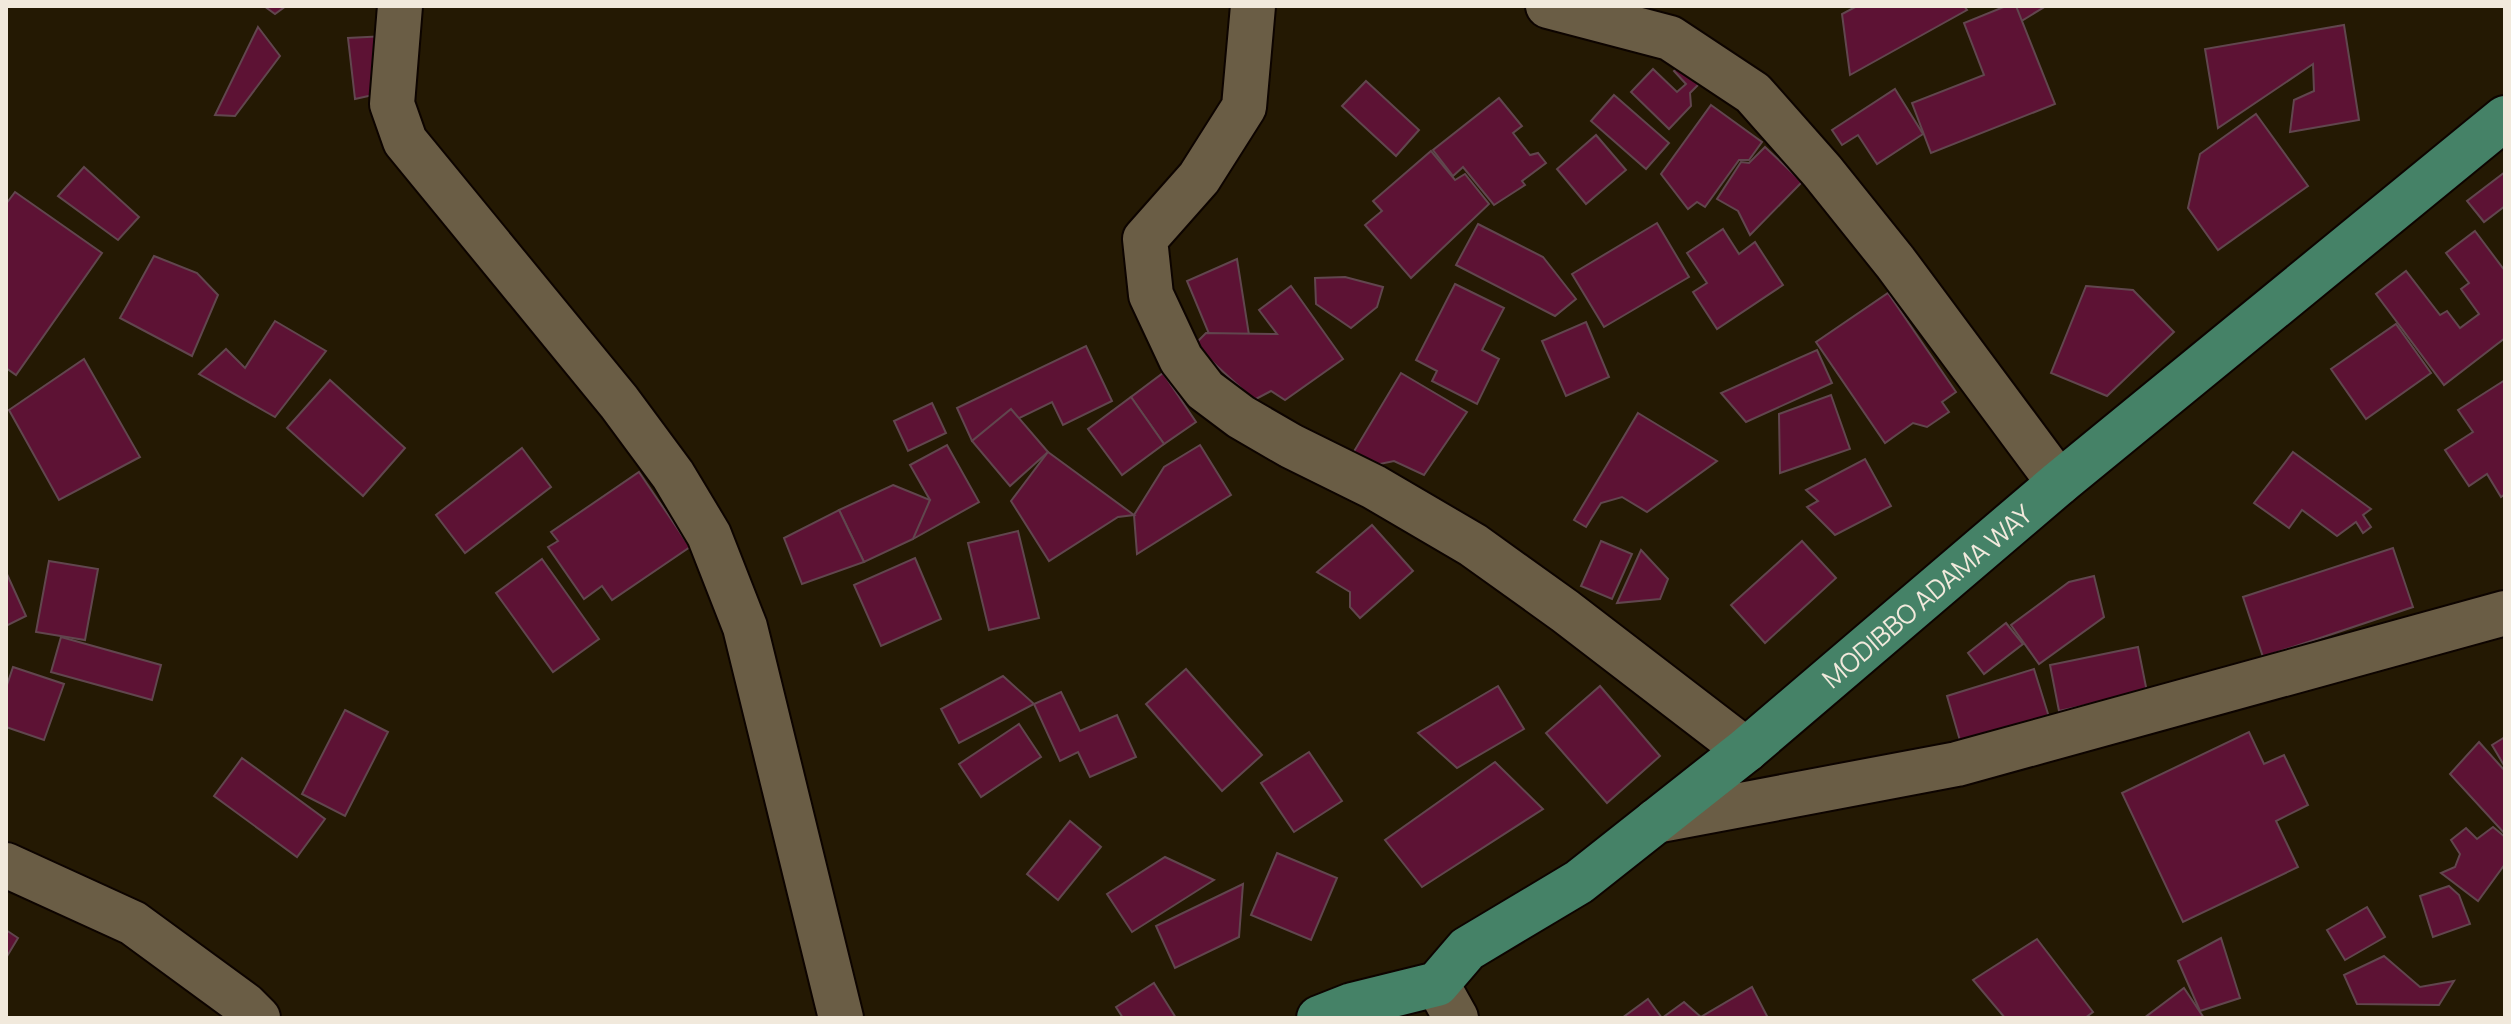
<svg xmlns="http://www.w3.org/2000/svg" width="2511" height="1024" viewBox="0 0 2511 1024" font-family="Manrope,sans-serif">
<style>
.building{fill:#5d1234;stroke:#61464e;stroke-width:2}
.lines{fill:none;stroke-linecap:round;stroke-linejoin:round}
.minor-casing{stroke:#0d0400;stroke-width:48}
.major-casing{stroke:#0d0400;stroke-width:48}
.minor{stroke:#6a5d45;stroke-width:44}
.major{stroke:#458267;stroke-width:44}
.labels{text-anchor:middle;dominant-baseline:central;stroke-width:8;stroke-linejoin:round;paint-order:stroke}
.street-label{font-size:26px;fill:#f1e9dc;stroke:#1a0f00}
</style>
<rect width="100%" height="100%" fill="#241903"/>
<g class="building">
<path d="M264,6h22l-11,8z"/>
<path d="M1857,6h107l3,4 -117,65 -8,-61z"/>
<path d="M2001,6h45l-41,25z"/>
<path d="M2006,6h10l39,98 -124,49 -19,-50 72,-28 -20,-52z"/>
<path d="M2344,25l15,95 -69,12 4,-32 20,-9 -1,-27 -95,64 -13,-79z"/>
<path d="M258,27l22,29 -45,60 -20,-1z"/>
<path d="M386,36l-4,57 -27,6 -7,-61z"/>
<path d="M1682,64l18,19 -10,10 1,13 -22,23 -38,-37 22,-23 24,23 9,-8 -12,-13z"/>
<path d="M1366,81l53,49 -23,26 -54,-50z"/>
<path d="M1895,89l28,45 -46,30 -19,-29 -16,10 -10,-15z"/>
<path d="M1614,95l55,48 -23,26 -55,-48z"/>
<path d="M1499,98l23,28 -9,7 17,22 8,-2 8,10 -24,18 3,4 -31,20 -31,-38 -10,9 -20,-26z"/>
<path d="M1711,105l51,37 -13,18h-10l-34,47 -8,-5 -9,7 -27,-35z"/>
<path d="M2256,114l52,72 -90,64 -30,-42 12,-54z"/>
<path d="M1596,135l30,35 -40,34 -29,-35z"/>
<path d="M1765,147l37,35 -52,53 -12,-24 -21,-12 24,-37 8,1z"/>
<path d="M1431,151l24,29 10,-6 24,30 -78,74 -46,-53 17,-14 -9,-10z"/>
<path d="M84,167l55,50 -21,23 -60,-44z"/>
<path d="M2505,172v34l-21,16 -17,-21z"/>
<path d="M15,192l87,61 -86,122 -10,-7v-164z"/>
<path d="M1657,223l32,54 -85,50 -32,-53z"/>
<path d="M1478,224l65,33 33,42 -21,17 -99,-51z"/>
<path d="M1723,229l16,25 16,-12 28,43 -66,44 -24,-37 14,-9 -20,-30z"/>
<path d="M2475,231l30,40v67l-61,47 -68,-91 30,-23 34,44 7,-4 13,17 19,-14 -18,-25 8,-6 -23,-30z"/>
<path d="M154,256l43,17 21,22 -26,61 -72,-38z"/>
<path d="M1237,259l12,76 -37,6 -25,-60z"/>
<path d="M1345,277l38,10 -6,20 -26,21 -35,-24 -1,-26z"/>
<path d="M1455,284l49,24 -22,42 17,9 -22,45 -45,-23 5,-10 -21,-11z"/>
<path d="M1291,286l52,73 -58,41 -14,-9 -17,9 -60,-55 12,-12 71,1 -18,-24z"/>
<path d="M2086,286l47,4 41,42 -67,64 -56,-23z"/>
<path d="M1888,293l68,99 -14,10 7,10 -22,15 -14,-4 -28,20 -69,-101z"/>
<path d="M275,321l51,30 -51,66 -76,-43 27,-25 19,19z"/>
<path d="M1586,322l23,55 -43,19 -24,-55z"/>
<path d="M2396,324l35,49 -65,46 -35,-50z"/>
<path d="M1086,346l26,55 -49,24 -11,-23 -80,39 -15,-33z"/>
<path d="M1817,350l15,33 -86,39 -25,-29z"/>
<path d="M84,359l56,98 -81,43 -50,-90z"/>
<path d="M1163,373l33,49 -32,22 -33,-47z"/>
<path d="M1401,373l66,39 -43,63 -30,-14 -19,4 -22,-12z"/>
<path d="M330,380l75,68 -42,48 -76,-68z"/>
<path d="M2505,380v114l-4,3 -14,-23 -18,12 -24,-36 28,-18 -15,-22z"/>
<path d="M1831,395l19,54 -70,24 -1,-59z"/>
<path d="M1131,397l33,47 -42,31 -34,-46z"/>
<path d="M932,403l14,30 -38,18 -14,-30z"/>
<path d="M1011,409l37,43 -38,34 -38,-45z"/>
<path d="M1638,413l79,48 -70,51 -25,-15 -21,6 -15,24 -12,-7z"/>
<path d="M947,445l32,57 -66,37 -12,-22 29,-17 -20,-35z"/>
<path d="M1200,445l31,50 -94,59 -3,-39 30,-48z"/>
<path d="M522,448l29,39 -86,66 -29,-38z"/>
<path d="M1048,452l86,63 -16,2 -69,44 -38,-60z"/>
<path d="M2293,452l78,57 -8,6 8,12 -8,6 -7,-11 -19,14 -35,-26 -13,18 -35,-25z"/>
<path d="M1865,459l26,47 -56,29 -28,-28 11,-6 -12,-11z"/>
<path d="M639,472l51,75 -78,53 -10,-14 -18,13 -36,-52 10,-6 -7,-9z"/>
<path d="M893,485l37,15 -17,39 -49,23 -25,-52z"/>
<path d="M839,510l25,52 -62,22 -18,-46z"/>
<path d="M1372,525l41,46 -53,47 -10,-11v-15l-33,-20z"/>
<path d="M1018,531l21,87 -50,12 -21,-87z"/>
<path d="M1601,541l31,13 -20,45 -31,-13z"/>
<path d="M1802,541l34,37 -71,65 -34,-38z"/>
<path d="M2393,548l20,59 -150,50 -20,-60z"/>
<path d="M1641,550l27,29 -8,20 -43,4z"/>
<path d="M915,558l26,61 -60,27 -27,-61z"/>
<path d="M542,559l57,80 -46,33 -57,-79z"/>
<path d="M49,561l49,8 -13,71 -49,-8z"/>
<path d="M6,572l20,44 -20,10z"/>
<path d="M2094,576l10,41 -65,47 -28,-39 58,-43z"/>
<path d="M2006,623l17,21 -39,30 -16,-21z"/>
<path d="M61,637l100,28 -9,35 -101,-28z"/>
<path d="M2138,647l9,45 -88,19 -9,-46z"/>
<path d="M13,667l51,17 -20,56 -38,-13v-39z"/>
<path d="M1186,669l76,86 -40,36 -76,-87z"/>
<path d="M2034,669l15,48 -88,27 -14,-48z"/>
<path d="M1003,676l31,28 -75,39 -18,-34z"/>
<path d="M1498,686l26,43 -67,39 -39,-35z"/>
<path d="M1600,686l60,70 -53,47 -61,-70z"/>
<path d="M1061,692l19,39 37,-16 19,42 -46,20 -12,-25 -18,9 -26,-57z"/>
<path d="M345,710l43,22 -43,84 -43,-22z"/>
<path d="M1019,724l22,33 -60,40 -22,-33z"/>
<path d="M2249,732l15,32 20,-9 24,50 -32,16 22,46 -115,55 -61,-129z"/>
<path d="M2505,737v30l-13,-22z"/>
<path d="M2479,742l26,29v63l-55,-60z"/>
<path d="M1309,752l33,49 -48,31 -33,-49z"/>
<path d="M242,758l83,61 -28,38 -83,-61z"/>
<path d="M1495,762l48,47 -121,78 -37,-47z"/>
<path d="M1070,821l31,26 -43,53 -31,-26z"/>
<path d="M2493,827l12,10v27l-27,37 -37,-28 14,-6 5,-13 -9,-14 15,-12 11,11z"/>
<path d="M1277,853l60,25 -26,62 -60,-25z"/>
<path d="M1165,857l49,23 -82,52 -25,-38z"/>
<path d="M1243,884l-4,53 -64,31 -19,-42z"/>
<path d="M2449,886l10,9 11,29 -37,13 -13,-41z"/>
<path d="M2367,907l18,30 -40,23 -18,-30z"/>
<path d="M6,930l12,8 -12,20z"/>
<path d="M2221,938l19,60 -40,13 -22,-50z"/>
<path d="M2037,939l56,73 -8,6h-80l-32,-38z"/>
<path d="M2384,956l36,31 34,-6 -15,24 -82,-1 -13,-29z"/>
<path d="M1154,983l22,35h-53l-7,-11z"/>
<path d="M1752,987l16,31h-69z"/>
<path d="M2184,988l20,30h-60z"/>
<path d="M1648,999l14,19 22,-16 18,16h-80z"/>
</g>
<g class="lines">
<g class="minor-casing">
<g id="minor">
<path d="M400,6l-8,98 13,37 214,261 54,73 36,60 36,92 96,391"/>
<path d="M1253,6l-9,101 -45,71 -54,61 6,56 30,64 24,31 36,27 50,29 83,41 99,58 92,66 181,139"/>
<path d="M1548,6l122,32 83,55 69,78 73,91 164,221"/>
<path d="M1656,821l301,-57 548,-151"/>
<path d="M6,865l127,58 112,82 13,13"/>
<path d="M1437,984l19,34"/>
</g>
</g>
<g class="major-casing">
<g id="major">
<path id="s1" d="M1319,1018l33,-13 85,-21 30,-35 112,-67 167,-132 313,-267 446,-365"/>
</g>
</g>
<use href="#minor" class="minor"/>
<use href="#major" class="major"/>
</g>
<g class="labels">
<g class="street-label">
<text stroke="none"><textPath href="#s1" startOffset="750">MODIBBO ADAMA WAY</textPath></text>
</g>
</g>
<rect width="2511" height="1024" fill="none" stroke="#f1e9dc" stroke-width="16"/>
</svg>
